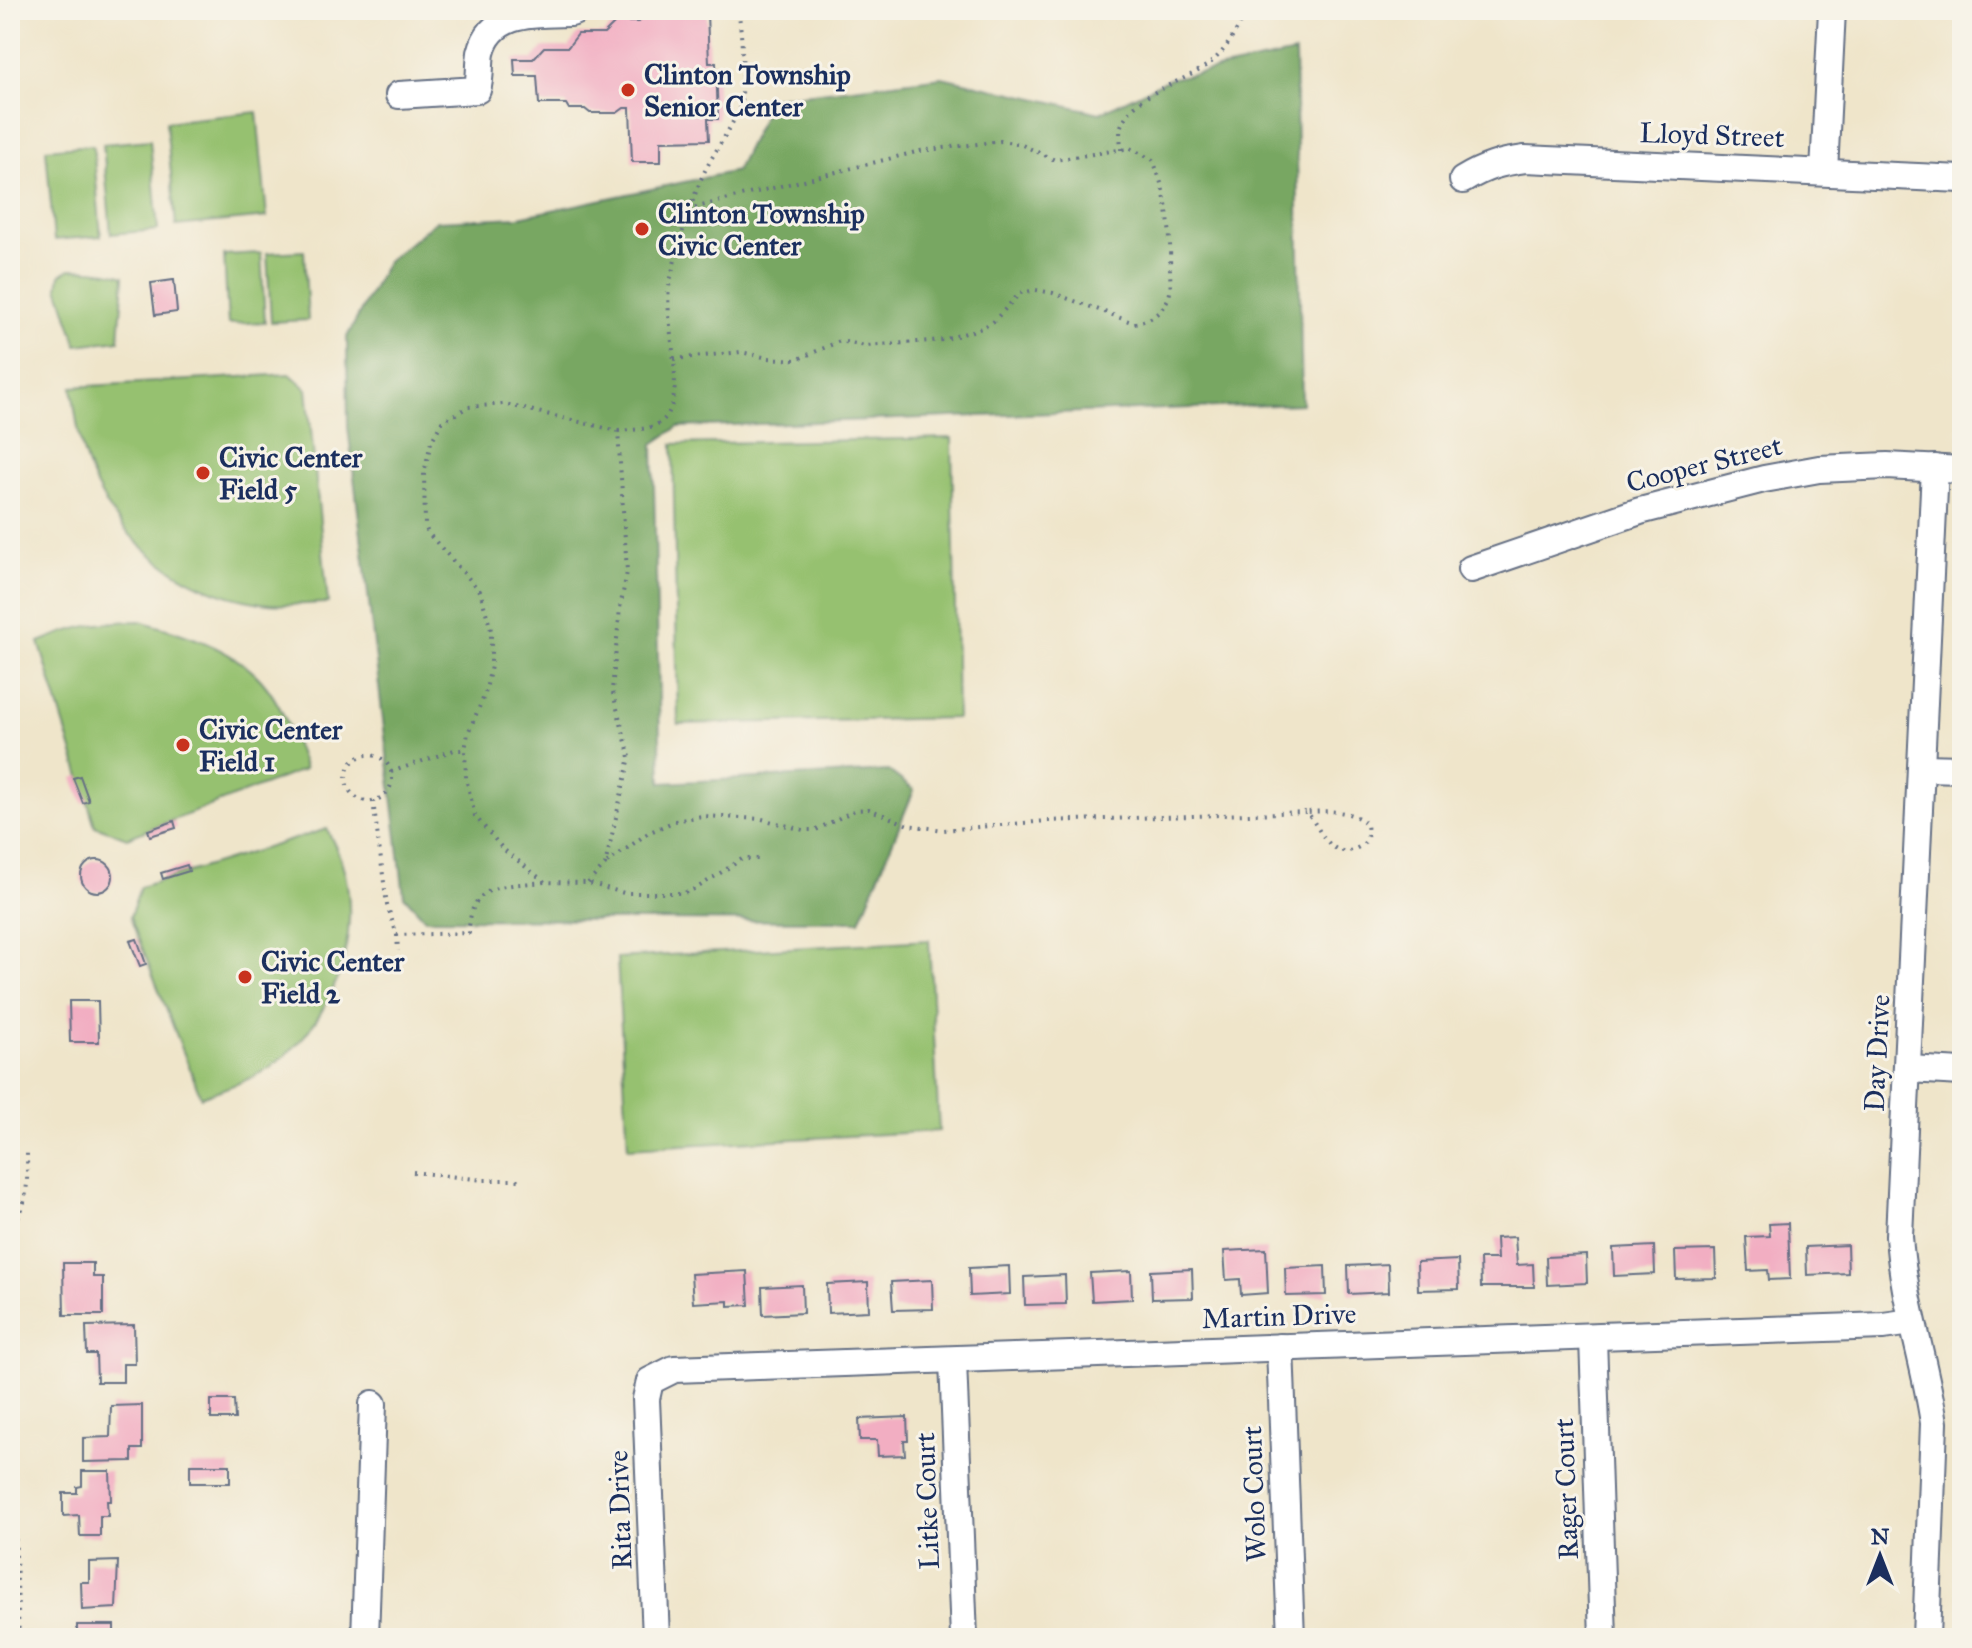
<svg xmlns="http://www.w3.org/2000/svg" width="1972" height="1648" viewBox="0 0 1972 1648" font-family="'IM FELL Great Primer',serif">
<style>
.green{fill:#96c16f;stroke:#587866;stroke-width:2}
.forest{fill:#78a762;stroke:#4a6b60;stroke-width:2}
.building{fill:#f2aec2}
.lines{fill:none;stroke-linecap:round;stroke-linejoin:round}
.minor-casing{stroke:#656f84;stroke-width:30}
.path{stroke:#656f84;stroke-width:4;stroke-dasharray:2 6;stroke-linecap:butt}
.minor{stroke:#fff;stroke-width:26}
.poi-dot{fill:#c8321e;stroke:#f7f3e8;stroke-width:3}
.labels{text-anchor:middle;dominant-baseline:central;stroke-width:6;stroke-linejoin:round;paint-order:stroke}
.poi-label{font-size:28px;font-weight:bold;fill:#1b2f5e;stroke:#f7f3e8;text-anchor:start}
.street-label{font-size:28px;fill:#1b2f5e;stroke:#f7f3e8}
</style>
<rect width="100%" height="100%" fill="#f7f3e8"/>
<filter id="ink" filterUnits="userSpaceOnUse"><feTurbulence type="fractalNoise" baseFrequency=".0125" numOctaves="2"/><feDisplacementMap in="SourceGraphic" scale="16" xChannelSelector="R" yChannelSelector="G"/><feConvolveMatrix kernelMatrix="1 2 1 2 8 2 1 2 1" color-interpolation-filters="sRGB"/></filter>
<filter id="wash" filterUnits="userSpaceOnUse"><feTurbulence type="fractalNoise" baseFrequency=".006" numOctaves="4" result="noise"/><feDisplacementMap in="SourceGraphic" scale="32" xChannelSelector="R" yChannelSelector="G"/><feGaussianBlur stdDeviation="1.8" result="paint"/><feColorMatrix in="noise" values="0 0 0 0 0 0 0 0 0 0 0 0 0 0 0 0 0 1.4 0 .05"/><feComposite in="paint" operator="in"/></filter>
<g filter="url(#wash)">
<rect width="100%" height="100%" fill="#efe5ca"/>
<g class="green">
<path d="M257,112l10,105 -91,9 -10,-104z"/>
<path d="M150,140l8,90 -47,4 -8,-90z"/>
<path d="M93,145l8,91 -47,4 -8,-91z"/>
<path d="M304,251l4,69 -37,2 -4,-69z"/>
<path d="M261,253l4,69 -37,2 -4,-69z"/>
<path d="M70,269c13,0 42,2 54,7 -1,23 -4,43 -5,64l-42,5 -19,-58 2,-12z"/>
<path d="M290,374l17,15 21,214c-22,0 -46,4 -67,0 -83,-12 -153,-69 -177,-149 -7,-22 -9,-45 -12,-67z"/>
<path d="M952,438l5,280 -279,6 -5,-280z"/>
<path d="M140,621c42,12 91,26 121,59 22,25 33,60 44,89l-178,69 -32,-12 -56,-184c38,-16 60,-20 101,-21z"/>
<path d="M327,829c5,11 11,22 15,34 22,71 -8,159 -69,202 -21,15 -48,23 -72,32l-71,-180 10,-30z"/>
<path d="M929,940l10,191 -311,17 -11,-190z"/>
</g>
<path class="forest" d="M1295,53l7,351 -624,23 -25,17 8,339 228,-12 25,19 -54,131 -435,-2 -21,-23 -56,-469 -1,-90 40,-75 49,-41 83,-4 217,-46 36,-73 170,-21 158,36 69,-34z"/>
<g id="blocks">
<g class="building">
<path d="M648,10h57l2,3 2,50h7l2,56h-10l1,21 -48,1v21h-29l-2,-54h-6l-7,5h-27l-5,-4h-16l-3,-5h-27l-2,-28h-22l-1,-17h19l11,-12h24l10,-13h26l12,-12h23z"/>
<path d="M174,280l3,32 -22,3 -4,-32z"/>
<path d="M80,776l9,25 -6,2 -10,-25z"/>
<path d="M174,821l2,7 -26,8 -2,-6z"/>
<circle cx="97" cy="876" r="16"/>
<path d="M187,865l2,6 -26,8 -2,-6z"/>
<path d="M137,939l9,25 -6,2 -10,-25z"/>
<path d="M69,1001h29l1,41h-29z"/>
<path d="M1788,1223l2,56 -21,1 -1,-10 -20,1 -2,-34 24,-1 -1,-12z"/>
<path d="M1515,1237l2,28 16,-1 1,23h-53l-1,-28h17l-1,-21z"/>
<path d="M1847,1245l1,28 -41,2 -1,-28z"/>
<path d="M1654,1246l1,28 -41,2 -1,-28z"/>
<path d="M1266,1249l2,44 -27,2 -1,-16 -14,1 -2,-29z"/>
<path d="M1715,1250l1,28 -40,1 -1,-28z"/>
<path d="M1586,1255l1,28 -40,2 -1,-28z"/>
<path d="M1458,1260l1,29 -41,1 -1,-28z"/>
<path d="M63,1263h30v14h10v38h-39z"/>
<path d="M1388,1264l1,28 -40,2 -1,-28z"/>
<path d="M1009,1266l1,28 -40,2 -1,-28z"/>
<path d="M1325,1266l1,29 -40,1 -1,-28z"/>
<path d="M1192,1269l1,29 -41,1 -1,-28z"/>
<path d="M747,1271l2,34 -21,1v-5l-35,2 -2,-29z"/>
<path d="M1131,1271l1,28 -40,2 -2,-28z"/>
<path d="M1065,1275l1,29 -41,1 -1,-28z"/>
<path d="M932,1280l1,29 -40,1 -2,-28z"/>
<path d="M868,1282l1,29 -41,2 -1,-29z"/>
<path d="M802,1285l1,28 -40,2 -1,-28z"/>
<path d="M134,1325l1,39h-12v18h-26l-1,-28h-9l-1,-28z"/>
<path d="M211,1400h23l1,19h-24z"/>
<path d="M142,1405v44h-10v12l-49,1v-24l27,-1 1,-31z"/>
<path d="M907,1417l1,24h-4l1,14 -27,1 -1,-16h-17l-1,-21z"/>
<rect x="190" y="1465" width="40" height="18"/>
<path d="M82,1471h28l1,30h-4l1,15h-8v20h-20l-1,-21 -16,1v-23h14v-6l5,-1z"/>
<path d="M118,1561l-2,47 -34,2 -1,-28h8v-20z"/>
<rect x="77" y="1625" width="37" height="13"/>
</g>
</g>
</g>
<g filter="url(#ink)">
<use href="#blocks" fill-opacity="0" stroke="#656f84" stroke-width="2"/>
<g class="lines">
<g class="minor-casing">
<g id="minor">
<path d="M399,95l78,-5c4,-13 2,-24 4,-37 10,-43 55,-39 90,-40l7,-3"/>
<path d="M1824,172l8,-162"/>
<path d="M1463,180c21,-13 38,-18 62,-21l437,20"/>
<path d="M1471,569l169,-58 124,-32 55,-10 68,-3 75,4"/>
<path d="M1923,768l39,1"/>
<path d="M1909,1069l53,3"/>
<path d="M1593,1338l10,300"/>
<path d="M1280,1347l11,291"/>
<path d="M953,1361l11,277"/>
<path d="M365,1638l8,-234"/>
<path d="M656,1638l-10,-239 4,-18 24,-12 1209,-43 29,-4"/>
<path d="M1926,1638l8,-215c-9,-63 -31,-123 -35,-187l36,-768"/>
</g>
</g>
<g class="path">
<path d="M1121,150c0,-7 -2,-18 0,-24 15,-38 68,-42 95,-68 14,-14 23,-30 29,-48"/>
<path d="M674,359l67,-7 27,6 28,2 44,-19 26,5 77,-6 39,-12 11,-6 27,-29 16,-3 17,3 81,30c16,-2 26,-9 34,-24 4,-8 2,-21 2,-30 1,-41 -2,-71 -17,-109l-23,-12 -75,12 -35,-16 -19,-3 -81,10 -231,58"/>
<path d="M618,431c17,-2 40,0 50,-17 18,-33 -6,-95 2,-133 8,-35 18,-71 32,-104 11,-24 28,-46 38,-70 5,-15 2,-80 -2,-97"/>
<circle cx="369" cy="778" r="23"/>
<path d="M391,772l63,-22h11"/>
<path d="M373,801l14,104 10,30 72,-2c0,-51 35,-47 76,-51"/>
<path d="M607,863l41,-30 27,-12 27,-5 60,3 41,11h13l39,-20 14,-1 39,16 36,5 103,-9 260,-9c13,16 24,51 52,35 10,-5 9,-14 8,-23 -17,-15 -39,-13 -60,-12"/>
<path d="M588,883l17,-18 25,-108 -18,-67 8,-82 7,-36 -9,-141 -114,-27 -36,3 -26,15 -11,20 -7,31 1,53 3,7 52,58 11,39v36l-6,28 -17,39 -3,17 1,28 9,38 28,33 42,33 43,1 36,10h60l13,-5 45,-29h17"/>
<path d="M397,935l1,16"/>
<path d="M413,1172l70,8h38"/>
<path d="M10,1232c20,-31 17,-47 17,-82"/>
<path d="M10,1387l9,251"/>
</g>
<use href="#minor" class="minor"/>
</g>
</g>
<g class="poi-dot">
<circle cx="628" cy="90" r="8"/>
<circle cx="642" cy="229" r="8"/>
<circle cx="203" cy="473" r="8"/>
<circle cx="183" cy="745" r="8"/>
<circle cx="245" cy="977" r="8"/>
</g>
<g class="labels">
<g class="poi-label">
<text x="644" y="74">Clinton Township<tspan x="644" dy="32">Senior Center</tspan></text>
<text x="658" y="213">Clinton Township<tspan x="658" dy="32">Civic Center</tspan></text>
<text x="219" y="457">Civic Center<tspan x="219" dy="32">Field 5</tspan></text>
<text x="199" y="729">Civic Center<tspan x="199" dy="32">Field 1</tspan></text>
<text x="261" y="961">Civic Center<tspan x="261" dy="32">Field 2</tspan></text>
</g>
<g class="street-label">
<text transform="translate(1712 135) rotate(2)">Lloyd Street</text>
<text transform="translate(1704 464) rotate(-14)">Cooper Street</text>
<text transform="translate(1877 1053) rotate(-87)">Day Drive</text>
<text transform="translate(1279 1316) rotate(-2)">Martin Drive</text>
<text transform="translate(1566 1489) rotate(-92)">Rager Court</text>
<text transform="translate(1254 1494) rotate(-92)">Wolo Court</text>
<text transform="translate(927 1501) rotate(-92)">Litke Court</text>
<text transform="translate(620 1510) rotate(-92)">Rita Drive</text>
</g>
</g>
<rect width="1972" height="1648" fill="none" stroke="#f7f3e8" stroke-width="40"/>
<g transform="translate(1880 1556)" stroke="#f7f3e8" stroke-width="6" paint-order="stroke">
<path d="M0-6L14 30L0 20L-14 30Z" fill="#1b2f5e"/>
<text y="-12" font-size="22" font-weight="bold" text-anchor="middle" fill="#1b2f5e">N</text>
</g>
</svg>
